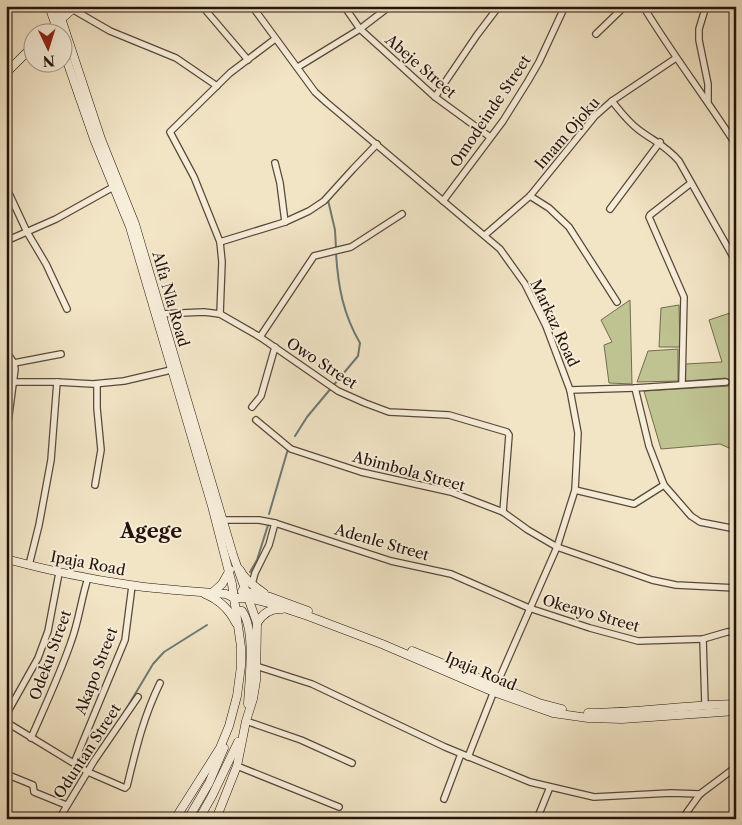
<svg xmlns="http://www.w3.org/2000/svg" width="742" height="825" viewBox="0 0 742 825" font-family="'Libre Caslon Text',serif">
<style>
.green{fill:#bfc392;stroke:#726b4e}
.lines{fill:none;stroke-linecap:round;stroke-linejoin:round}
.stream{stroke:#6d7975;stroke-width:2}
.street-casing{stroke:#58483a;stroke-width:8}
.secondary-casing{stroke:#24130b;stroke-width:9}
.street{stroke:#f7eeda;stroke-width:5.5}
.secondary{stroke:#f7eeda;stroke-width:8}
.labels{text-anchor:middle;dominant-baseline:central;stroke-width:4;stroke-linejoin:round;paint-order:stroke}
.street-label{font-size:15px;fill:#24130b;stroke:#f7eeda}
.district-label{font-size:20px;font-weight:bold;fill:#24130b;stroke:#f7eeda}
</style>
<rect width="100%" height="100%" fill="#f2e5c6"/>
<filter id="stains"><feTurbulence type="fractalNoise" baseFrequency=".004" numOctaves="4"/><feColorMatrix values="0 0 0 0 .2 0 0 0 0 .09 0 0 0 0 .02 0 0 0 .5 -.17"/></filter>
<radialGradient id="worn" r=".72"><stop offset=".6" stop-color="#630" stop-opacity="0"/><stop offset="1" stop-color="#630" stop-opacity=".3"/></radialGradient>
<g class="green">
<path d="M630,300l2,84 -23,-1 -5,-38 8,-3 -11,-22z"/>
<path d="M679,305l1,42h-21l2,-39z"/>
<path d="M736,311v140l-16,-7 -59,5 -17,-58 85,-5 -3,-8 -41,3v-17l37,-2 -13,-42z"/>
<path d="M678,349v32l-41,1 11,-31z"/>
</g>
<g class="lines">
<g class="stream">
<path d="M328,200l7,30 1,18"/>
<path d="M295,436l12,-19 51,-61 2,-13c-17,-29 -22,-57 -24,-90"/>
<path d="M269,514l19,-65"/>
<path d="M250,572l7,-12 11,-35"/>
<path d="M122,716l31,-52 11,-12 43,-27"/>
</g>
<g class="street-casing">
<g id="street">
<path d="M202,6l46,54"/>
<path d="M252,6l63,86 11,10 174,147 25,35 21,42 24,64 8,43 -3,57 -18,57 -61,139 -28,71"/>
<path d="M344,6l16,23 75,68 55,40"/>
<path d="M643,6c29,48 63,92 93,139"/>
<path d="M706,6l-7,23v11l9,44v17"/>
<path d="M72,9l38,22 66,27 41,28"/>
<path d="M596,34l29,-28"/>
<path d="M298,67l62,-38 30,-23"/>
<path d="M435,97l42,-62 22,-29"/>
<path d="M612,101c8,10 16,21 27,29 16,12 26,15 40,31l57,101"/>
<path d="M275,163l5,20 5,39"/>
<path d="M6,187l21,45 19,32 21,45"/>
<path d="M530,196l19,12 20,19 48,75"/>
<path d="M443,201l60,-80 25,-40 11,-19 26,-56"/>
<path d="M610,209l50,-67"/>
<path d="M485,235l45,-39 65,-80 17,-15 64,-43"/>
<path d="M6,241l50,-22 59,-33"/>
<path d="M220,242l65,-20 24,-11 15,-10 29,-32 24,-25"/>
<path d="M159,314l45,-2 16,2 40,23 78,54 27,12 24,9 60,3 58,17 2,3 -6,77"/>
<path d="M220,314l2,-52 -2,-20 -26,-65 -24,-45 60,-59 45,-34"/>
<path d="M260,337l54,-81 37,-9 51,-33"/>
<path d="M6,351l8,12 1,6 -9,69"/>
<path d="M14,363l47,-9"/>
<path d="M12,382h45l36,2 31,-3 47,-11"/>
<path d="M682,384l2,-87 -35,-80 1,-2 41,-32"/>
<path d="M635,388l14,58 15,39 27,31 9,6 36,7"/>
<path d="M570,390l65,-2 91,-6"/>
<path d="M252,407l9,-11 14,-49"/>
<path d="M256,420l35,29 70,23 90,20 52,20 25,18 29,17 49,17 46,16 24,5 60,3"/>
<path d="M95,485l6,-35 -4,-42v-24"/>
<path d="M575,490l59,14 30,-19"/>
<path d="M219,523l5,-3h35l16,3 116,38 60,13 78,34 61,20 48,13 65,-2 24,-7 9,-1"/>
<path d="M29,565l10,-40 12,-65 6,-78"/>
<path d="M252,584l3,-11 14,-28 6,-22"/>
<path d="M703,639l2,66"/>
<path d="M256,666l56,18 133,63 85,35 64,15 77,-4 29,1"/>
<path d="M6,715l32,-57 10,-27 11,-58"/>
<path d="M246,721l55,19 51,23"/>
<path d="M6,722l82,50 37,16 2,-2c9,-37 16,-68 33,-103"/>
<path d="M31,738c14,-32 29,-64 40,-96 8,-21 10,-43 17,-64"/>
<path d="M74,763l51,-123 7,-54"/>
<path d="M237,766l102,41"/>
<path d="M6,774l27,11 1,7 32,13"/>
<path d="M444,799l17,-45"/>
<path d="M59,819l35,-58 44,-64"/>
<path d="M537,819l13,-32"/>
<path d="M682,819l18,-25 36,-27"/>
</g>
</g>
<g class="secondary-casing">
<g id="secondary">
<path d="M49,6l9,26"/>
<path d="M57,6l44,133 34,85 98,331 24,68 -1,58 -3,18 -7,22 -9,45 -21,53"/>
<path d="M47,32l29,-26"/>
<path d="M62,47l32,92 36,88 82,279 20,78 9,63v19l-4,30 -8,30 -9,22 -45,71"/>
<path d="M6,73l26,-26"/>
<path d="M6,559c41,11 82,20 124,26 32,5 64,6 96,9l8,4h14l21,5 39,13 74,28 112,48 59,21 35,5 34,1 114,-8"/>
<path d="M240,570c5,10 15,17 24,23"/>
<path d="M242,591l28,6 38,14"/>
<path d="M212,593l10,-9 8,-14"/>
<path d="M205,594c15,6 24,15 31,29"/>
<path d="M236,610l6,1c14,19 7,70 6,93"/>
<path d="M257,623c6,-10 14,-15 25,-14"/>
<path d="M412,651l127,52 23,6"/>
<path d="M588,713c49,0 98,-8 148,-9"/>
<path d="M188,819l21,-36 15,-35"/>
<path d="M199,819l13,-23 26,-54"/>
</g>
</g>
<use href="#street" class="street"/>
<use href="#secondary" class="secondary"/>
</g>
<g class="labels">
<g class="street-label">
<text transform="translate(421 66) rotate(41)">Abeje Street</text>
<text transform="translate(490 111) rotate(-56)">Omodeinde Street</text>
<text transform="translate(567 133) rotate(-49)">Imam Ojoku</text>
<text transform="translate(171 299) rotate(74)">Alfa Nla Road</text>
<text transform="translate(555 323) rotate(65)">Markaz Road</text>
<text transform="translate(322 363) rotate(33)">Owo Street</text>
<text transform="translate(409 471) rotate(15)">Abimbola Street</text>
<text transform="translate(382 542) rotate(16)">Adenle Street</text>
<text transform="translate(88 563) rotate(11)">Ipaja Road</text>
<text transform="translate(591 613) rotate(16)">Okeayo Street</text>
<text transform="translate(50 655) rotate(-70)">Odeku Street</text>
<text transform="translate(96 671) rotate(-69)">Akapo Street</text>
<text transform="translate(481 671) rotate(23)">Ipaja Road</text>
<text transform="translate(87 751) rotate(-57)">Oduntan Street</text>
</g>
<g class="district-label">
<text x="151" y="531">Agege</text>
</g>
</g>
<rect width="742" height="825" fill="none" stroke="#f2e5c6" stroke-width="25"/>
<rect x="8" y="8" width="727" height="810" fill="none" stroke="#24130b" stroke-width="2.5"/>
<rect x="12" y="12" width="717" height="800" fill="none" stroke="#24130b"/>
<g transform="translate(48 48) rotate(176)"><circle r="24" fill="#f7eeda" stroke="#a39687"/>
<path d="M0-4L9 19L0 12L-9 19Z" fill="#8f2418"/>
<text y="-8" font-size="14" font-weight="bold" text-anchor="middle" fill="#24130b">N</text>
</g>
<rect width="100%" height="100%" filter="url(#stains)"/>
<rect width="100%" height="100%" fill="url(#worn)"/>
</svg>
